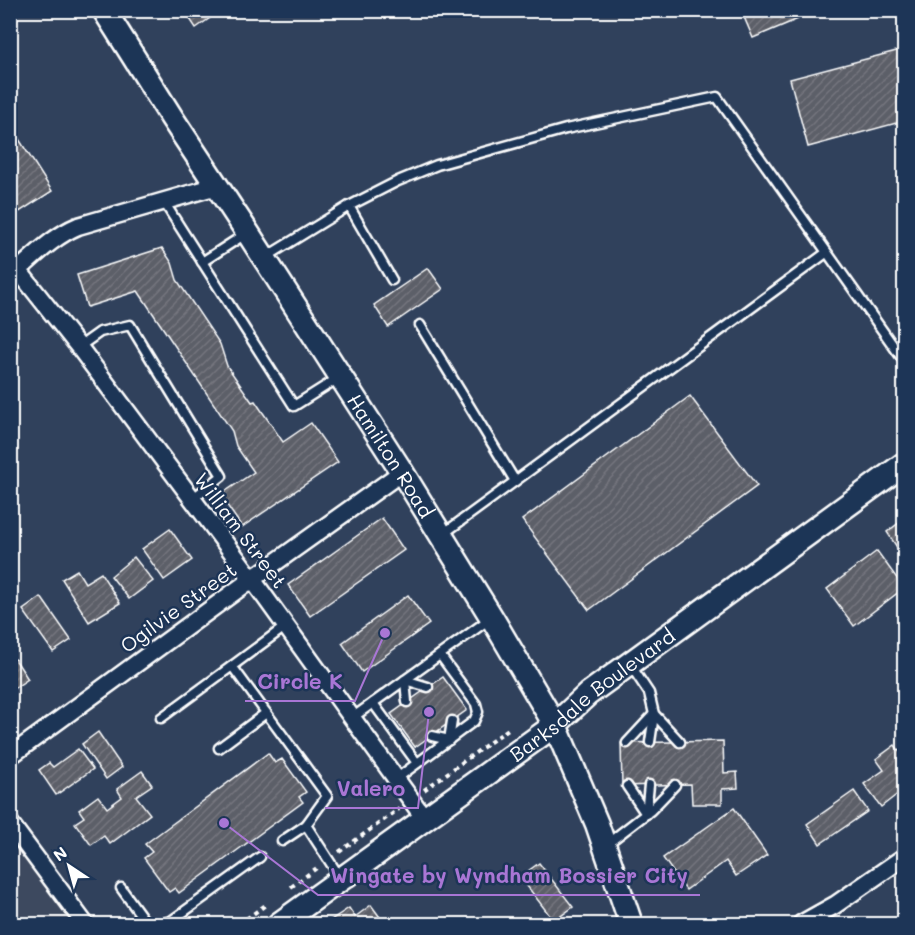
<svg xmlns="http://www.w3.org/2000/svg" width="915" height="935" viewBox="0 0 915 935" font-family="Mali,sans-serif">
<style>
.built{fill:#3d4a5f}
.building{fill:url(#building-hatch);stroke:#fff;stroke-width:1.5}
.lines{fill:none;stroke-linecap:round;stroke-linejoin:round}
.lane-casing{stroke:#fff;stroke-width:13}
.street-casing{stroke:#fff;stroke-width:21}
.secondary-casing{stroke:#fff;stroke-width:27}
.path{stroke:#fff;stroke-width:4;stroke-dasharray:4.5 4.5;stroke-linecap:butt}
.lane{stroke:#1d3557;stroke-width:8}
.street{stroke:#1d3557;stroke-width:16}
.secondary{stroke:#1d3557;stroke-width:22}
.labels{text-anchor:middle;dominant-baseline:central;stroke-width:5;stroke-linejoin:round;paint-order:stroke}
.street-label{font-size:20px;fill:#fff;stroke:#1d3557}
.leader{fill:none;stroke:#a976d5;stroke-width:2}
.callout-dot{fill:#a976d5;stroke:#1d3557;stroke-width:2}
.callout-label{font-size:21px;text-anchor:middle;font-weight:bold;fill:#a976d5;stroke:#1d3557;stroke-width:5;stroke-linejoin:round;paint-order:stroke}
</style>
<defs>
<pattern id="building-hatch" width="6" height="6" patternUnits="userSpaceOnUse" patternTransform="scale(1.5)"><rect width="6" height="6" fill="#5c5e67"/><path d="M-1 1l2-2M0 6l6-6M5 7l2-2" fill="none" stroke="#74767e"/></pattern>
</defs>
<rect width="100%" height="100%" fill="#30415c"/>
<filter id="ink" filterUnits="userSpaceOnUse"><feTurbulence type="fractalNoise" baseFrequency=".0167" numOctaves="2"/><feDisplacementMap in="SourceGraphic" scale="12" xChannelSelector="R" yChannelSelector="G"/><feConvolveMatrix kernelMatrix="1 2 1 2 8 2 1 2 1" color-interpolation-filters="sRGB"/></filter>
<g filter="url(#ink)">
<path class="built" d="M11,823l74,101h-74z"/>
<g class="building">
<path d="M184,10h35l1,1 -24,17z"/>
<path d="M367,10h35l-34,7z"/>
<path d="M758,10h36l4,9 -45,19 -9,-21z"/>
<path d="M904,49v72l-96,26 -18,-68z"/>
<path d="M10,125l42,66 -42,27z"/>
<path d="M162,248l10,15 5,17 43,64 7,22 25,36 3,-1 28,41 28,-19 27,39 -96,65 -22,-32 34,-23 -18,-26 -4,-15 -94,-140 -51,16 -10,-32z"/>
<path d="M428,268l15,21 -55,38 -14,-22z"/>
<path d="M690,396l67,90 -168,124 -67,-90z"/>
<path d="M382,518l22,32 -94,66 -22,-31z"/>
<path d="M904,519v39l-17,-26z"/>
<path d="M170,529l22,31 -28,20 -22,-31z"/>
<path d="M877,551l27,37 -50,38 -27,-37z"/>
<path d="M134,557l19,24 -24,18 -18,-23z"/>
<path d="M77,570l8,13 16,-10 19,30 -31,19 -27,-43z"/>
<path d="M408,595l21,29 -67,48 -20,-29z"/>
<path d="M41,597l30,43 -18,12 -30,-42z"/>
<path d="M15,659l13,20 -18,12v-30z"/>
<path d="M443,677l24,33 -52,37 -24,-33z"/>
<path d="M98,732l24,35 -16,12 -24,-35z"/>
<path d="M723,741l1,32 13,-1 1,16 -16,1v15h-30l-1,-20 -69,2 -1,-43z"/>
<path d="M895,745l9,13v31l-23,18 -17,-23 20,-14 -8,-11z"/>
<path d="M78,749l15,20 -37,26 -17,-25 10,-7 4,4z"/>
<path d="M268,753l7,10 7,-4 24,33 -7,5 4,5 -124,91 -4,-5 -6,4 -25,-34 8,-6 -7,-8z"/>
<path d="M142,771l10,14 -16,11 14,18 -40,30 -6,-8 -13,9 -16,-22 9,-6 -5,-7 19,-14 9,12 15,-11 -5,-8z"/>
<path d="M854,791l14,20 -48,33 -13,-20z"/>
<path d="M734,808l33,47 -31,21 -10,-15 -40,29 -23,-32z"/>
<path d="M539,863l34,44 -19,14 -34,-44z"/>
<path d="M10,884l7,8 -7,4z"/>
<path d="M371,905l14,19h-60l24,-16 6,9z"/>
<path d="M10,911l11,13h-11z"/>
</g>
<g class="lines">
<g class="lane-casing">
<g id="lane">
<path d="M164,202l130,204 46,-29"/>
<path d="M349,206l43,74"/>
<path d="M266,257l83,-51 49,-25 39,-16 129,-36 151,-32 187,264"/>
<path d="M202,262l45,-29"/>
<path d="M420,325l95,156"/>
<path d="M79,347l21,-15 30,-7 92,151 -30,23"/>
<path d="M443,534l383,-281"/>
<path d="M286,626l-54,40 95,130 -21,29"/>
<path d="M631,666l18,27 5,21 26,28"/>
<path d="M407,702l-2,-22 23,7"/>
<path d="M373,703l44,60"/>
<path d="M161,718l71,-52"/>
<path d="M352,718l139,-100"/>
<path d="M432,736l17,4 3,-19"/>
<path d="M650,742l4,-27"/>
<path d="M627,743l27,-29"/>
<path d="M219,748l47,-35"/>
<path d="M396,779l78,-58 4,-9 -2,-8 -36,-49"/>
<path d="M627,786l19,28"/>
<path d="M646,814l3,-29"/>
<path d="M282,841l24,-16 35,54"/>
<path d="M607,844l44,-34 24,-25"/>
<path d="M121,888l26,36"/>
<path d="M159,924l12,-3 89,-64"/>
</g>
</g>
<g class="street-casing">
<g id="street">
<path d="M18,270l61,77 173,232 173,240"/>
<path d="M11,276c22,-18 41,-39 67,-50l139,-40"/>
<path d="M10,756l242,-177 150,-107"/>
<path d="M10,823l75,101"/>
<path d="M801,924l34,-19 69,-48"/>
</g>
</g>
<g class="secondary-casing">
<g id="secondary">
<path id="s1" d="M104,10l68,108 76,115 154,239 90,146 63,107 42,99 34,100"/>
<path id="s2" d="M279,924l276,-199 33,-31 316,-230"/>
</g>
</g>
<g class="path">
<path d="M424,790l87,-63"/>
<path d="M339,852l60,-43"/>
<path d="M291,887l27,-20"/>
<path d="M239,924l28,-20"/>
</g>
<use href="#lane" class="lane"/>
<use href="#street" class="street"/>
<use href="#secondary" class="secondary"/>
</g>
</g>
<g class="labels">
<g class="street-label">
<text stroke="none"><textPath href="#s1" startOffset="530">Hamilton Road</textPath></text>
<text transform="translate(241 530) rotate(53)">William Street</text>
<text transform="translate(178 607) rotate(-36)">Ogilvie Street</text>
<text stroke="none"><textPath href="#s2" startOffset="388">Barksdale Boulevard</textPath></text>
</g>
</g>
<path class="leader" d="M385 633L355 701H245M429 712L418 808H325M224 823L318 895H700"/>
<g class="callout-dot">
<circle cx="385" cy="633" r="6"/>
<circle cx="429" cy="712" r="6"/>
<circle cx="224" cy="823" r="6"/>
</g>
<g class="callout-label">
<text x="300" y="689">Circle K</text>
<text x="371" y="796">Valero</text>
<text x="509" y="883">Wingate by Wyndham Bossier City</text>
</g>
<rect width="915" height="935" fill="none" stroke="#1d3557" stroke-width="36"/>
<rect x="18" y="18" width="879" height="899" fill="none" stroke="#fff" stroke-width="2" filter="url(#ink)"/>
<g transform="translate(69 866) rotate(324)" stroke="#1d3557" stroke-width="4.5" paint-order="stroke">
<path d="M0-4.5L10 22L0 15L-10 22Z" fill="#ffffff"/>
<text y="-9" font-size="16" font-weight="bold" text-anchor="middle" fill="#ffffff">N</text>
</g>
</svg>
